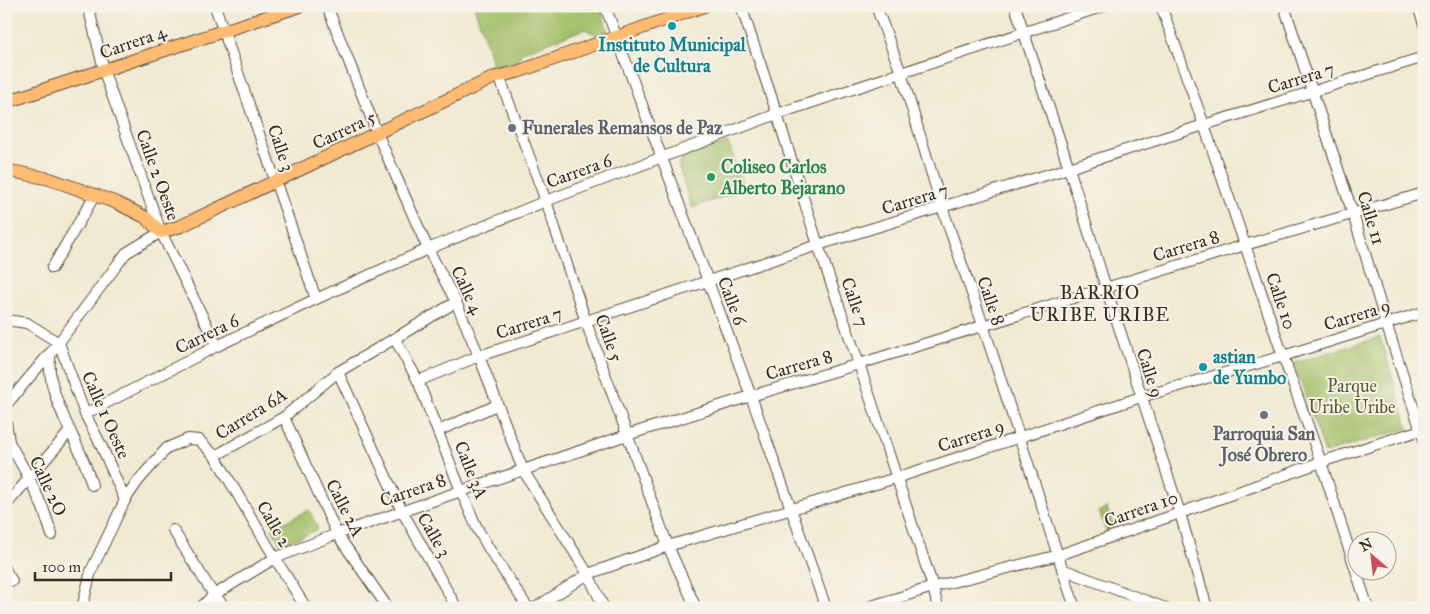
<svg xmlns="http://www.w3.org/2000/svg" width="1430" height="614" viewBox="0 0 1430 614" font-family="'IM FELL Great Primer',serif">
<style>
.green{fill:#a1c068;stroke:#6e7543}
.lines{fill:none;stroke-linecap:round;stroke-linejoin:round}
.minor-casing{stroke:#564739;stroke-width:12}
.major-casing{stroke:#564739;stroke-width:14}
.minor{stroke:#fff;stroke-width:10}
.major{stroke:#ffbb71;stroke-width:12}
.culture-dot{fill:#0f9aa8;stroke:#f7f3e8;stroke-width:2}
.worship-dot{fill:#6b7280;stroke:#f7f3e8;stroke-width:2}
.leisure-dot{fill:#2e9e5b;stroke:#f7f3e8;stroke-width:2}
.labels{text-anchor:middle;dominant-baseline:central;stroke-width:4;stroke-linejoin:round;paint-order:stroke}
.street-label{font-size:18px;fill:#3b2a1e;stroke:#f7f3e8}
.culture-label{font-size:18px;font-weight:bold;fill:#0d838f;stroke:#f7f3e8}
.worship-label{font-size:18px;font-weight:bold;fill:#5b616d;stroke:#f7f3e8;text-anchor:start}
.leisure-label{font-size:18px;font-weight:bold;fill:#27864d;stroke:#f7f3e8;text-anchor:start}
.park-label{font-size:18px;fill:#5a5734;stroke:#f7f3e8}
.neighbourhood-label{font-size:19px;letter-spacing:1px;fill:#3b2a1e;stroke:#f7f3e8}
</style>
<rect width="100%" height="100%" fill="#f7f3e8"/>
<filter id="ink" filterUnits="userSpaceOnUse"><feTurbulence type="fractalNoise" baseFrequency=".02" numOctaves="2"/><feDisplacementMap in="SourceGraphic" scale="10" xChannelSelector="R" yChannelSelector="G"/><feConvolveMatrix kernelMatrix="1 2 1 2 8 2 1 2 1" color-interpolation-filters="sRGB"/></filter>
<filter id="wash" filterUnits="userSpaceOnUse"><feTurbulence type="fractalNoise" baseFrequency=".0096" numOctaves="4" result="noise"/><feDisplacementMap in="SourceGraphic" scale="20" xChannelSelector="R" yChannelSelector="G"/><feGaussianBlur stdDeviation="1.12" result="paint"/><feColorMatrix in="noise" values="0 0 0 0 0 0 0 0 0 0 0 0 0 0 0 0 0 1.4 0 .05"/><feComposite in="paint" operator="in"/></filter>
<g filter="url(#wash)">
<rect width="100%" height="100%" fill="#f0ead2"/>
<g class="green">
<path d="M474,6h126l8,25 -11,4 -12,-6 -63,23 -5,12 -21,9z"/>
<path d="M728,142l17,47 -53,19 -14,-43 3,-6z"/>
<path d="M1380,337l28,91 -83,25 -31,-90z"/>
<path d="M1107,508l8,23 -8,3 -8,-23z"/>
<path d="M309,510l9,19 -37,17 -9,-18z"/>
</g>
</g>
<g filter="url(#ink)">
<g class="lines">
<g class="minor-casing">
<g id="minor">
<path d="M88,6l18,72 55,154 56,114"/>
<path d="M215,6l101,293"/>
<path d="M327,6l50,127 51,116 28,53 23,54 44,114 65,104 16,34"/>
<path d="M605,6l146,390 75,212"/>
<path d="M741,6l36,108 41,131 41,119 74,223 5,21"/>
<path d="M876,6l25,67 41,134 41,118 92,283"/>
<path d="M1015,6l54,162 37,120 74,225 27,95"/>
<path d="M1161,6l43,119 79,231 38,106 47,146"/>
<path d="M1284,6l69,208 33,109 38,117"/>
<path d="M1418,6l6,18"/>
<path d="M499,76l47,125 40,121 82,224 28,62"/>
<path d="M52,268l43,-73"/>
<path d="M6,320l21,3 32,20 26,71 16,31 24,55"/>
<path d="M395,339l23,42 43,110 16,37 14,24 37,56"/>
<path d="M338,372l64,139 52,92"/>
<path d="M418,381l61,-25 339,-111 251,-77 135,-43 220,-68"/>
<path d="M6,405l44,-52"/>
<path d="M85,414l132,-68 99,-47 112,-50 118,-48 231,-87 327,-108"/>
<path d="M284,417l53,117 51,74"/>
<path d="M6,422l3,20 20,36 14,30 9,27"/>
<path d="M438,431l59,-26"/>
<path d="M215,456l60,102 31,50"/>
<path d="M92,485c-4,-13 -8,-25 -14,-37 -12,-27 -34,-66 -27,-95l75,-100 35,-21"/>
<path d="M6,505l64,-74"/>
<path d="M173,530l41,65 12,13"/>
<path d="M1062,569l103,39"/>
<path d="M6,571l6,10"/>
<path d="M82,608l9,-37 34,-71 13,-19 29,-33 21,-9 11,1 16,16 69,-39 54,-45 118,-70"/>
<path d="M200,608l14,-13 61,-37 62,-24 124,-43 166,-56 124,-39 108,-32 386,-119 179,-52"/>
<path d="M535,608l53,-34 80,-28 228,-68 245,-81 142,-41 141,-44"/>
<path d="M865,608l68,-21 126,-32 121,-42 141,-51 103,-33"/>
</g>
</g>
<g class="major-casing">
<g id="major">
<path d="M6,102l294,-96"/>
<path d="M6,170l44,9 67,24 28,14 16,15 20,-6 314,-149 22,-5 187,-66"/>
</g>
</g>
<use href="#minor" class="minor"/>
<use href="#major" class="major"/>
</g>
</g>
<g class="culture-dot">
<circle cx="672" cy="26" r="5"/>
<circle cx="1203" cy="367" r="5"/>
</g>
<g class="worship-dot">
<circle cx="512" cy="128" r="5"/>
<circle cx="1264" cy="415" r="5"/>
</g>
<circle class="leisure-dot" cx="711" cy="177" r="5"/>
<g class="labels">
<g class="street-label">
<text transform="translate(133 42) rotate(-19)">Carrera 4</text>
<text transform="translate(1301 78) rotate(-17)">Carrera 7</text>
<text transform="translate(344 130) rotate(-25)">Carrera 5</text>
<text transform="translate(281 148) rotate(71)">Calle 3</text>
<text transform="translate(579 171) rotate(-20)">Carrera 6</text>
<text transform="translate(158 175) rotate(70)">Calle 2 Oeste</text>
<text transform="translate(915 199) rotate(-17)">Carrera 7</text>
<text transform="translate(1371 218) rotate(73)">Calle 11</text>
<text transform="translate(1186 246) rotate(-17)">Carrera 8</text>
<text transform="translate(467 290) rotate(65)">Calle 4</text>
<text transform="translate(732 301) rotate(69)">Calle 6</text>
<text transform="translate(991 301) rotate(71)">Calle 8</text>
<text transform="translate(1281 301) rotate(71)">Calle 10</text>
<text transform="translate(855 302) rotate(71)">Calle 7</text>
<text transform="translate(1357 315) rotate(-17)">Carrera 9</text>
<text transform="translate(529 323) rotate(-18)">Carrera 7</text>
<text transform="translate(207 334) rotate(-26)">Carrera 6</text>
<text transform="translate(609 338) rotate(70)">Calle 5</text>
<text transform="translate(799 365) rotate(-16)">Carrera 8</text>
<text transform="translate(1150 373) rotate(72)">Calle 9</text>
<text transform="translate(251 414) rotate(-32)">Carrera 6A</text>
<text transform="translate(106 415) rotate(66)">Calle 1 Oeste</text>
<text transform="translate(971 436) rotate(-18)">Carrera 9</text>
<text transform="translate(471 470) rotate(68)">Calle 3A</text>
<text transform="translate(48 486) rotate(65)">Calle 2O</text>
<text transform="translate(413 490) rotate(-19)">Carrera 8</text>
<text transform="translate(345 508) rotate(63)">Calle 2A</text>
<text transform="translate(1141 509) rotate(-19)">Carrera 10</text>
<text transform="translate(274 524) rotate(60)">Calle 2</text>
<text transform="translate(434 535) rotate(60)">Calle 3</text>
</g>
<g class="culture-label">
<text x="672" y="45">Instituto Municipal<tspan x="672" dy="21">de Cultura</tspan></text>
<text x="1213" y="357" text-anchor="start">astian<tspan x="1213" dy="21">de Yumbo</tspan></text>
</g>
<g class="worship-label">
<text x="522" y="128">Funerales Remansos de Paz</text>
<text x="1264" y="434" text-anchor="middle">Parroquia San<tspan x="1264" dy="21">José Obrero</tspan></text>
</g>
<g class="leisure-label">
<text x="721" y="167">Coliseo Carlos<tspan x="721" dy="21">Alberto Bejarano</tspan></text>
</g>
<g class="park-label">
<text x="1352" y="386">Parque<tspan x="1352" dy="21">Uribe Uribe</tspan></text>
</g>
<g class="neighbourhood-label">
<text x="1100" y="292">BARRIO<tspan x="1100" dy="22">URIBE URIBE</tspan></text>
</g>
</g>
<rect width="1430" height="614" fill="none" stroke="#f7f3e8" stroke-width="25"/>
<g transform="translate(1372 556) rotate(332)"><circle r="24" fill="#f7f3e8" stroke="#aca397"/>
<path d="M0-4L9 19L0 12L-9 19Z" fill="#d1495b"/>
<text y="-8" font-size="14" font-weight="bold" text-anchor="middle" fill="#3b2a1e">N</text>
</g>
<path d="M35 572v8h136v-8" fill="none" stroke="#3b2a1e" stroke-width="2.5"/>
<text x="42" y="572" font-size="15" fill="#3b2a1e" stroke="#f7f3e8" stroke-width="4" paint-order="stroke">100 m</text>
</svg>
